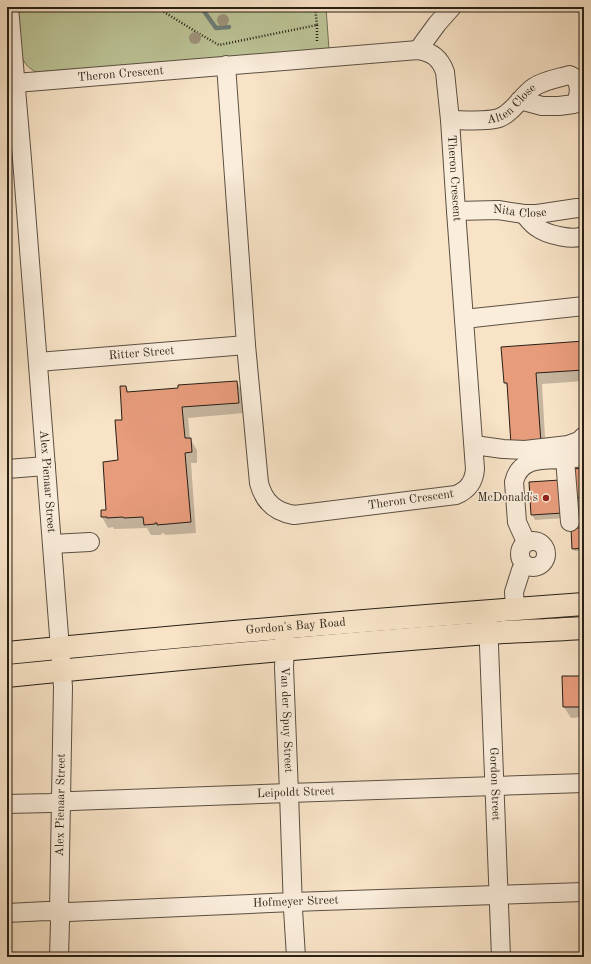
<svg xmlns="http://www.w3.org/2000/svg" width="591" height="964" viewBox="0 0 591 964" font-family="'Old Standard TT',serif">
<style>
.green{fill:#bcc497;stroke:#727256}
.shadow{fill:#0003}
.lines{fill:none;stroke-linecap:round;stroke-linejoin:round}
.stream{stroke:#6e7e77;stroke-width:4.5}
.building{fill:#e79c7c;stroke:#271f15}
.minor-casing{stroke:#5b5042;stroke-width:20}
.major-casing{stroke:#271f15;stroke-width:24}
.path{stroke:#271f15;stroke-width:2.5;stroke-dasharray:1 2;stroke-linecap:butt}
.minor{stroke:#faeddb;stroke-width:18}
.major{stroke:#f8e3c7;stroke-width:22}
.tree{fill:#9e937b}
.poi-dot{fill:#8f2418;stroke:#faeddb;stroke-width:1.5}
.labels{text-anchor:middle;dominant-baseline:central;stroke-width:3;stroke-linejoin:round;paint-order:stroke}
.street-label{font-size:12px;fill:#271f15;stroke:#faeddb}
.poi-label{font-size:12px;fill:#271f15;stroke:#faeddb;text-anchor:end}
</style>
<rect width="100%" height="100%" fill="#f8e3c7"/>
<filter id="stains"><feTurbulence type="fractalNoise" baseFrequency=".005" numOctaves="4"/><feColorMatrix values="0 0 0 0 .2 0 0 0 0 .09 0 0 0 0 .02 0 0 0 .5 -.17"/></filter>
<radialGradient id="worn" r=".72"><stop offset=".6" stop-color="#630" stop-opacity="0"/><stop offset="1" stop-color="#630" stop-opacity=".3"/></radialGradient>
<path class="green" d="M16,7h310l3,43 -293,22c-7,-4 -11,-7 -14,-15z"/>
<g class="shadow">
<path d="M584,342v39l-42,3 4,70 -41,-71 -3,-35z"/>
<path d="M237,382l6,11 1,20 -56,5 2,21 7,11v13h-6l5,70 -31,2 -1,-2 -3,1v1h-10l-4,-7 -33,1 -1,-2 -5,1 -6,-11 5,-6 12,-50 7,-74 3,6 50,-4z"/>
<path d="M584,469v37h-4l-5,-8z"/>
<path d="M560,481l5,37 -30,2 -3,-5 -2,-32z"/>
<path d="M584,528v23h-9l-2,-2 -1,-20z"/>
<path d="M563,677h21v40l-13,1 -7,-11z"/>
</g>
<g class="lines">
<path class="stream" d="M201,7l15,21 13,-1"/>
</g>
<g class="building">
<path d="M584,341v29l-48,3 5,70 -30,2 -4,-62h-3l-3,-36z"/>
<path d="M237,381l2,22 -57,4 3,31h6l1,14 -7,1 6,69 -34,3v-2h-2v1l-11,1 -1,-8 -19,1 -1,-1 -16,1v-1h-6v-7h5l-3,-48 15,-2 -3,-40h7l-2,-34h6l1,6 51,-4v-3z"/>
<path d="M584,468v29l-10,1 -2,-29z"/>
<path d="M560,480l3,33 -32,2 -2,-33z"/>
<path d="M584,527v21l-12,1 -1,-20z"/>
<path d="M562,676h22v31h-21z"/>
</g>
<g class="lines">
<g class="minor-casing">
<g id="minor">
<path id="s1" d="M9,7l13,152 41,528 -4,225 1,10 -1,35"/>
<path d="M418,50l19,-26 15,-17"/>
<path id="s2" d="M16,83l402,-33c14,2 22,8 27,22l5,48 6,91 19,258c-1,13 -7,21 -19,26l-162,20c-19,-3 -30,-13 -35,-32l-13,-138 -20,-280"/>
<path id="s3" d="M450,120c13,0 38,2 49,-2 14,-5 23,-23 35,-31 8,-6 25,-9 35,-12 12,3 12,21 5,29l-15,2h-17l-22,-6"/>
<path id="s4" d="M456,211l42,-1 26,4h13l40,-6 7,1"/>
<path d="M524,214c4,5 8,11 14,14 8,6 37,14 46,7"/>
<path d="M464,319l120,-13"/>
<path id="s5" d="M38,362l208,-17"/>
<path d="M474,445l29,4 22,1 43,-5 11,-4 5,-5"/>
<path d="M565,459l19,-2"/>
<path d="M7,469l39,-3"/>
<circle cx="533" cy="554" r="13"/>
<path d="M526,542l-9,-20 -3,-40c6,-26 31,-22 51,-23l5,63"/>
<path d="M52,544l38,-2"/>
<path d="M515,609l-1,-17 7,-22 4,-5"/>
<path id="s6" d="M488,620l13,337"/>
<path id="s7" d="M284,636l1,14 -1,17 5,126 4,116 3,48"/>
<path id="s8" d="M7,804l43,-1 22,-2 217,-8 295,-10"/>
<path id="s9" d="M7,913l40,-2 21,1 225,-10 291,-10"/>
</g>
</g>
<g class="major-casing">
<g id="major">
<path id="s10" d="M7,653c192,-19 385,-35 577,-49"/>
<path d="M7,676c160,-16 320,-31 481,-43 32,-2 64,-3 96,-5"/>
</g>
</g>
<g class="path">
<path d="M156,7l42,26 21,12 98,-20 -2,-18"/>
<path d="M317,25v18"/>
</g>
<use href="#minor" class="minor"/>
<use href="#major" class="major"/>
</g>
<g class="tree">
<circle cx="223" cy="20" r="6"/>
<circle cx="195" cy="38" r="6"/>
</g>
<circle class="poi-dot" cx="546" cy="498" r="4"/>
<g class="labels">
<g class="street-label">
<text stroke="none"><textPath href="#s2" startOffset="105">Theron Crescent</textPath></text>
<text stroke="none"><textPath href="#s3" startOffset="67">Alten Close</textPath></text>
<text stroke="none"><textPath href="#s2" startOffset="547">Theron Crescent</textPath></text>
<text stroke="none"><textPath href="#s4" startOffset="64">Nita Close</textPath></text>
<text stroke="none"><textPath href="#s5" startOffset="104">Ritter Street</textPath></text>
<text stroke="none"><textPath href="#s1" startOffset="476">Alex Pienaar Street</textPath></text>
<text transform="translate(411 500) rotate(-8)">Theron Crescent</text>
<text stroke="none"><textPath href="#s10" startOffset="290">Gordon's Bay Road</textPath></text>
<text stroke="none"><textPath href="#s7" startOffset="84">Van der Spuy Street</textPath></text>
<text stroke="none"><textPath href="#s6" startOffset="164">Gordon Street</textPath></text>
<text stroke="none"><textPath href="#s8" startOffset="289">Leipoldt Street</textPath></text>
<text transform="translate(61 805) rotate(-89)">Alex Pienaar Street</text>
<text stroke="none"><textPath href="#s9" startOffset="289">Hofmeyer Street</textPath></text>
</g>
<g class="poi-label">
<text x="538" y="498">McDonald's</text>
</g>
</g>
<rect width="591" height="964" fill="none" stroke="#f8e3c7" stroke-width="24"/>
<rect x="8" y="8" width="575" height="948" fill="none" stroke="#271f15" stroke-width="2"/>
<rect x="12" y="12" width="567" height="940" fill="none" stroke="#271f15"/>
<rect width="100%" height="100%" filter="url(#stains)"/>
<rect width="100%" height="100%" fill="url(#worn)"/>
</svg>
